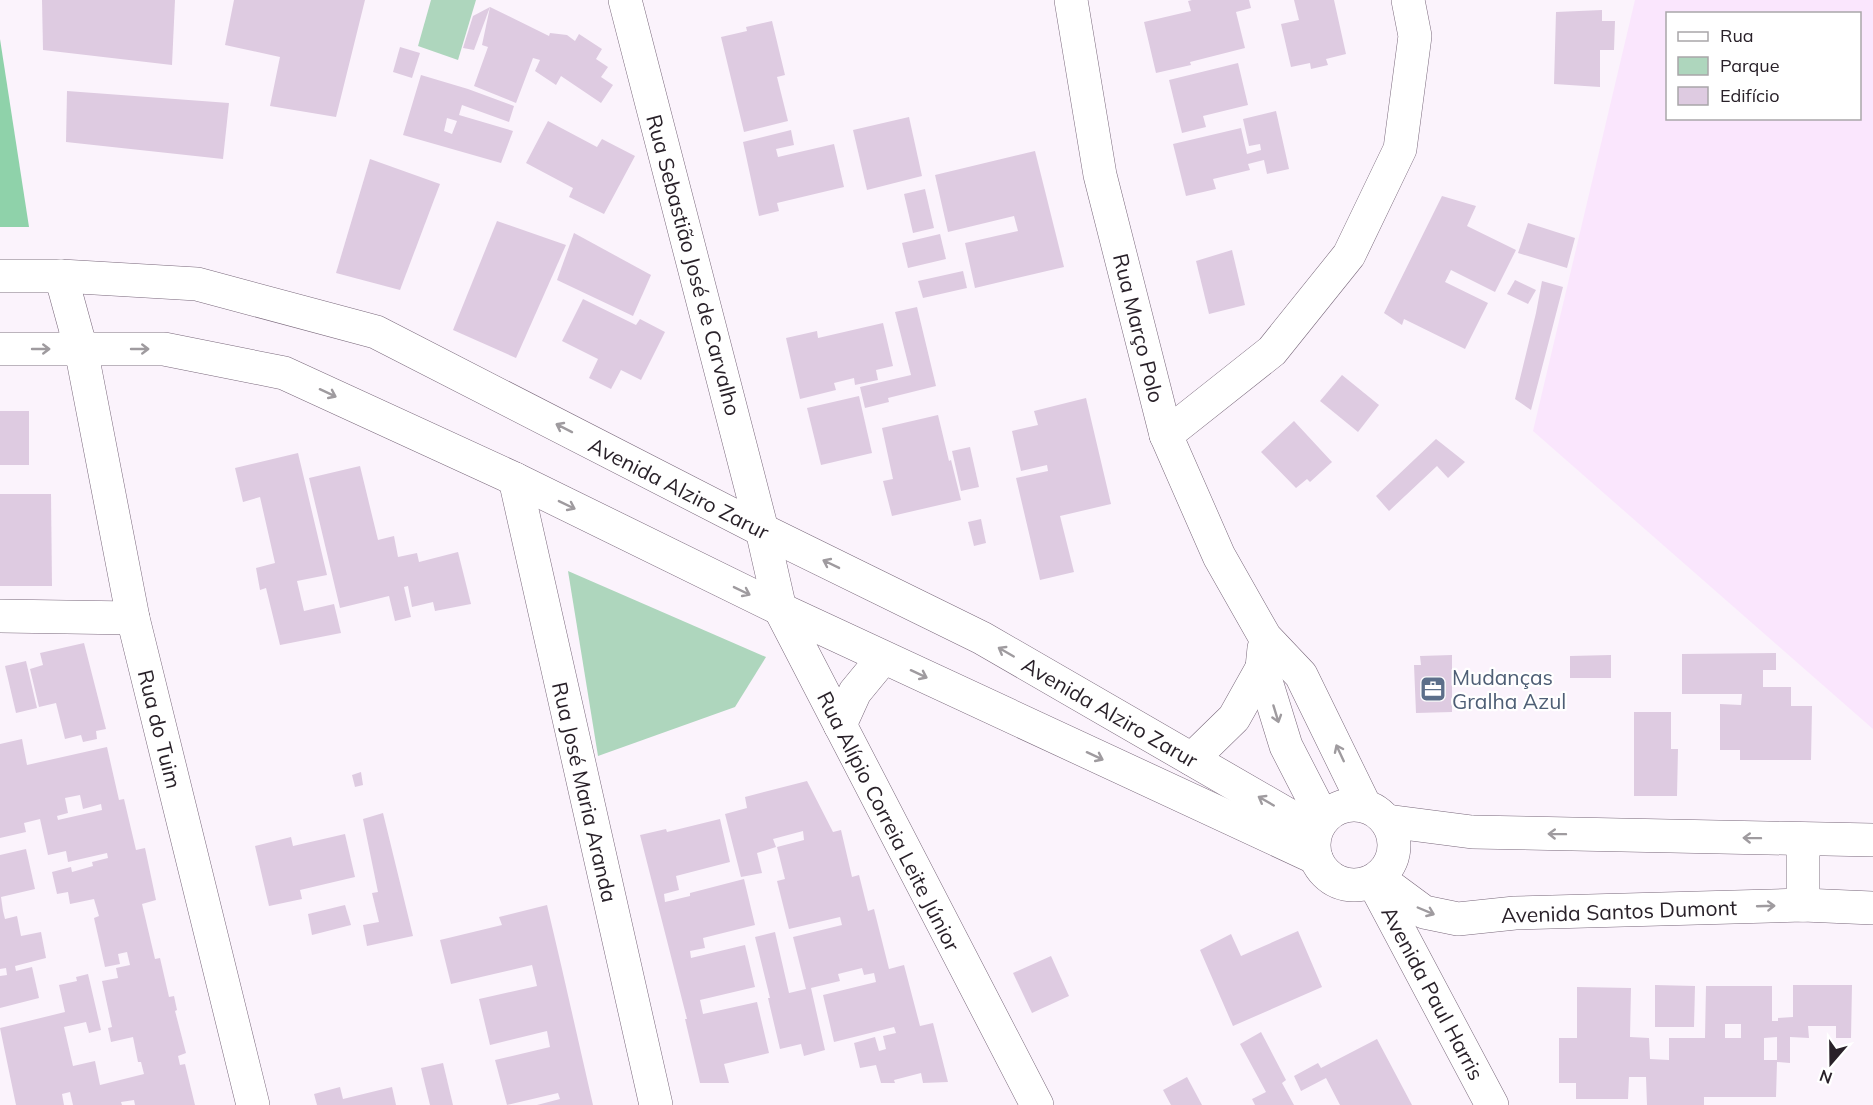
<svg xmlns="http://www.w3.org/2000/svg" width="1873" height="1105" viewBox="0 0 1873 1105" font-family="Mulish,sans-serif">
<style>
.built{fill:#fae6fd;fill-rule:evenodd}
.green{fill:#aed6bd}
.forest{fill:#8fd2aa}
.building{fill:#decbe1;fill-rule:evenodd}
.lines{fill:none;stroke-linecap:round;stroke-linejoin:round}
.street-casing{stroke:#79687b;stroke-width:34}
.secondary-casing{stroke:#79687b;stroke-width:34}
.primary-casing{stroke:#79687b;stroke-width:34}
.street{stroke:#fff;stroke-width:33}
.secondary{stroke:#fff;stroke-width:33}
.primary{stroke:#fff;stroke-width:33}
.oneway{stroke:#9f9b9f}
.labels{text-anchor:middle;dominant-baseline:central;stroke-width:4.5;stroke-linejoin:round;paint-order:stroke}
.street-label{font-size:21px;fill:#292129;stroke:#fff}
.service-label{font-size:21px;fill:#4e5e75;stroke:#fff;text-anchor:start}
</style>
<rect width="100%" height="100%" fill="#fbf3fc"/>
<path class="built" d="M1635,0h238v729l-340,-298zM1668,14h192v104h-192z"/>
<g class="green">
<path d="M431,0h45l-18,60 -40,-14z"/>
<path d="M568,571l198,86 -31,50 -137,49z"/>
</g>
<path class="forest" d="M0,39l29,188h-29z"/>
<g class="building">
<path d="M42,0h133l-3,65 -129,-15z"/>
<path d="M234,0h131l-29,117 -66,-11 10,-49 -55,-12z"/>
<path d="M1192,0h57l2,8 -15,4 9,36 -55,14 1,3 -35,8 -12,-51 47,-11 -3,-10z"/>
<path d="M1294,0h40l12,54 -20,5 2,6 -17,4 -1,-6 -19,4 -10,-43 18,-4z"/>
<path d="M490,7l-16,43 -11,-2 10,-32z"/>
<path d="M490,7l59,29 1,-3 17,2 8,6 4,-7 23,15 -6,10 12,8 -7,10 12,8 -12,18 -40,-27 -5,9 -21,-14 5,-11 -7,-2 -17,45 -42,-17 14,-39 -6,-2z"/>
<path d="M1602,10v11h13l-1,29h-14v37l-46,-3 2,-72z"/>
<path d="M772,21l13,54 -8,2 11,44 -44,11 -23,-95 26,-6 -1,-4z"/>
<path d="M400,47l20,6 -8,25 -19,-6z"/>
<path d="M1238,63l10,42 -45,11 3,11 -24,6 -13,-53z"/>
<path d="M421,75l47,14 46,17 -5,16 -47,-17 -3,10 54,16 -12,32 -98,-28zM447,118l10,3 -5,13 -8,-3z"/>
<path d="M67,91l162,12 -6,56 -157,-17z"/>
<path d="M1276,111l13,58 -22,5 -3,-14 -16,4 2,6 -37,9 3,10 -30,7 -13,-52 68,-16 6,26 14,-4 -1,-6 -11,2 -6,-27z"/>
<path d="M909,117l13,59 -55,14 -14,-60z"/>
<path d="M548,121l49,26 5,-8 33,17 -31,58 -35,-17 4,-9 -47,-25z"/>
<path d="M791,130l3,15 -18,4 2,8 56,-13 10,43 -67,16 2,8 -20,5 -16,-74z"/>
<path d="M1035,151l29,116 -89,21 -10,-45 53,-12 -4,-15 -66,16 -13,-57z"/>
<path d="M370,159l70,25 -40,106 -64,-17z"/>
<path d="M925,189l9,39 -21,5 -9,-39z"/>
<path d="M1442,196l34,10 -9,20 49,24 -21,42 -44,-22 -6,12 43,21 -23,46 -61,-30 -2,6 -18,-12z"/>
<path d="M497,221l69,24 -50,113 -63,-28z"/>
<path d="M1528,223l47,15 -8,30 -49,-15z"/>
<path d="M574,233l77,42 -18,41 -76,-36z"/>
<path d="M940,234l6,25 -38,9 -6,-25z"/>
<path d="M1232,250l13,55 -36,9 -13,-53z"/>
<path d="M963,271l4,17 -44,10 -5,-17z"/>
<path d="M1515,280l21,10 -8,14 -21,-10z"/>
<path d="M1542,281l21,6 -32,123 -16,-11 21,-86z"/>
<path d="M583,299l53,26 4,-6 25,13 -24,48 -20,-10 -10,19 -22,-11 9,-19 -36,-18z"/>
<path d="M917,307l19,79 -48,12 1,4 -24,6 -5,-21 51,-12 -16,-63z"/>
<path d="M883,323l10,43 -17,4 2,10 -23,5 -1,-7 -20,5 2,7 -36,9 -14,-61 31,-7 1,7z"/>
<path d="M1342,375l37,30 -21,27 -38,-31z"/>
<path d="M859,396l13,57 -51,12 -14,-57z"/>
<path d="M1086,398l25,106 -51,12 14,56 -34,8 -24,-102 32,-7 -1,-6 -26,6 -9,-40 26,-6 -4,-14z"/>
<rect x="0" y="411" width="29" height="54"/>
<path d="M938,415l11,46 2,-1 10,40 -69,16 -9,-35 10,-2 -11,-51z"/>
<path d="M1294,421l38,41 -22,20 -3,-3 -11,9 -35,-36z"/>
<path d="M1436,439l29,23 -17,16 -11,-12 -48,45 -13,-15z"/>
<path d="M970,447l9,40 -18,4 -9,-40z"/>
<path d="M298,453l29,122 -30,6 7,30 30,-7 7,29 -61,12 -14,-57 -6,2 -4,-22 19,-5 -15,-66 -17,5 -8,-34z"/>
<path d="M360,466l18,74 16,-4 4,21 19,-4 2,9 39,-10 13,52 -36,7 -2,-9 -21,5 -4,-21 -4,1 7,30 -16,4 -6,-25 -49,12 -31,-130z"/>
<path d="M0,494h51l1,92h-52z"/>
<path d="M981,519l5,24 -12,3 -6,-24z"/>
<path d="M84,643l22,86 -10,2 1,8 -14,3 -2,-7 -16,4 -9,-36 -17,4 -9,-38 13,-4 -3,-12z"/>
<path d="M1776,653v17h-13v17h28v19h21l-1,54h-71v-10h-20v-46l21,1 1,-11h-60v-40z"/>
<path d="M1452,655v57l-36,1 -2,-48h7l-1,-9z"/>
<path d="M1611,655v23h-41v-22z"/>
<path d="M26,661l11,47 -21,5 -11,-47z"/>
<path d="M1634,712h37v37h7l-1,47h-43z"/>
<path d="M22,739l5,26 80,-18 12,53 5,-1 12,51 9,-2 11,52 -14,4 13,55 5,-1 9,39 5,-1 3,14 -2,1 11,42 -8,3 2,9 5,-1 10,41h-60l-1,-5 -13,2 1,3h-49l-3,-13 -8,2 2,11h-48l-16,-77 65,-16 -6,-27 18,-4 -1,-4 12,-3 13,56 -12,3 -3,-11 -22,5 9,39 22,-5 5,24 44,-11 -3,-12h-3l-5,-25 -22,5 -3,-14 4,-1 -10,-46 16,-3 -2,-10 14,-3 -3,-13 -9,2 2,10 -15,3 -11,-49 5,-2 -5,-17 -24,5 -2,-12 -11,2 -5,-22 19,-5 1,5 21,-6 -1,-4 16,-4 -1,-5 -39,9 -2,-11 -18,4 -8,-36 -16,4 2,9 -26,6v-94zM80,795l3,14 18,-5 1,6 -44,10 -1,-4 11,-3 -3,-15z"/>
<path d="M361,772l2,13 -8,2 -3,-12z"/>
<path d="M807,781l26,51 8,-2 11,47 7,-2 9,36 6,-2 15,60 15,-4 16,61 13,-3 15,59 -25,1 -2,-10 -27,7 1,3h-14l-5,-18 -16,3 -6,-25 21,-6 4,14 7,-2 -3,-13 13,-3 -2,-6 -60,15 -11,-47 53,-13 -2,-9 -10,2 -2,-7 -24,6 2,7 -29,7 14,62 -21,6 -3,-12 -21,5 -12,-51h2l-15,-61 20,-5 14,61 17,-4 -13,-52 49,-12 -2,-8 -51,12 -12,-48 8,-2 -8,-32 27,-7 -1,-9 -30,8 3,8 -19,6 5,20 -21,4 -16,-63 22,-6 -2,-11z"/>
<path d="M383,813l30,123 -46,10 -4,-21 16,-3 -7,-29 6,-1 -15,-73z"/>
<path d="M720,819l10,43 -54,14 3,14 -15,4 1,8 25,-6v-3l54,-14 11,46 -52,13 2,10 -15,3 1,7 54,-13 10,42 -55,13 3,14 54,-12 12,51 -45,11 5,19h-29l-15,-64h2l-47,-184 26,-6 1,3z"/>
<path d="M345,834l10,43 -55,13 2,9 -33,7 -14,-60 36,-9 2,9z"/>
<path d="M26,849l9,40 -34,8 2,14 2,8 12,-3 4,20 20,-4 5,26 -31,8 1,5 16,-4 7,31 -39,10v-32l7,-1 -1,-7 -6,1v-114z"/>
<path d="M345,905l6,20 -39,10 -4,-21z"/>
<path d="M547,905l15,64 31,136h-56l23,-6 -2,-6 -51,12 -12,-45 55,-13 -3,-16 -57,14 -11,-46 58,-13 -5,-21 -81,19 -11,-44 62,-15 -3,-8z"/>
<path d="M1298,931l24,56 -89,39 -33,-76 31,-16 10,22z"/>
<path d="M1051,956l18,40 -37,17 -19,-40z"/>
<path d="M1655,985l40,1 -1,41h-39z"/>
<path d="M1793,985h59l-1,53h-15v-12h-28l1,12 -19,-1v26l-13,-1 -1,35h-72v8h-57l-1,-28h-17l-1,22h-52v-16h-17v-45h18v-51l54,1 -1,49 19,1 1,21 19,1v-22h36l1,-52h66v35h6v-3l15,-1zM1725,1024h16v14h-16zM1777,1037v23h-13v-22z"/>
<path d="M1261,1032l25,48 -4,3 12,22h-39l-3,-6 14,-7 -26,-48z"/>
<path d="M1377,1039l35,66h-72l-14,-27 -25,13 -7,-15 24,-13 3,5z"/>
<path d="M443,1063l10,42h-23l-9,-37z"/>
<path d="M1187,1077l15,28h-31l-8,-15z"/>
<path d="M340,1087l3,12 49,-12 4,18h-79l-3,-11z"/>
</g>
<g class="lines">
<g class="street-casing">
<g id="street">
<path d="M625,0l137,530 18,79 257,496"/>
<path d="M1071,0l29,175 66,260 53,121 46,81 36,38 64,131"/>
<path d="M61,276l20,73 52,269 120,487"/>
<path d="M1166,435l106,-84 77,-96 51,-106 15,-113 -7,-36"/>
<path d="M515,479l141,626"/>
<path d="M0,616l133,2"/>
<path d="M1264,648l-2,20 24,78 37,72"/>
</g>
</g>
<g class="secondary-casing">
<path id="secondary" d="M1373,881l119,224"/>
</g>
<g class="primary-casing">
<g id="primary">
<path d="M0,276h61l136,8 179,48 386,198 220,108 334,193"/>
<path d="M0,349h164l120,24 231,106 265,130 536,249"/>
<path d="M840,725l15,-33 28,-34"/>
<path d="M1192,759l42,-41 28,-50"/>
<circle cx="1354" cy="845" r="40"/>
<path d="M1387,821l85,11 401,8"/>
<path d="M1378,878l46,34 34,7 57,-6 288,-8 70,3"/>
<path d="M1803,905v-66"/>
</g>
</g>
<use href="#street" class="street"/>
<use href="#secondary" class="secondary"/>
<use href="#primary" class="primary"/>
</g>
<defs><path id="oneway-shaft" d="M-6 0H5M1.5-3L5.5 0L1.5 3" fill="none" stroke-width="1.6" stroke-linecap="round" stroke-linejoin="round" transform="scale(1.5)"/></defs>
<g class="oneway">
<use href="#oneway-shaft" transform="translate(41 349)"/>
<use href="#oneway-shaft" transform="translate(140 349)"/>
<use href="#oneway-shaft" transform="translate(328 393) rotate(25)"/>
<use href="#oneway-shaft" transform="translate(564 428) rotate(-153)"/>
<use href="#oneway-shaft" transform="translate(567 505) rotate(26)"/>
<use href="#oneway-shaft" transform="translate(831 564) rotate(-154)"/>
<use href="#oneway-shaft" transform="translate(742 591) rotate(26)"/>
<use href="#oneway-shaft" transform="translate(1006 652) rotate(-150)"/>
<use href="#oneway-shaft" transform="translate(919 674) rotate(25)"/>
<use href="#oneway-shaft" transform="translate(1276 714) rotate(73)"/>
<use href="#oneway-shaft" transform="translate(1340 753) rotate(-115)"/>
<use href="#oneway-shaft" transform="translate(1095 756) rotate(25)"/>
<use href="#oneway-shaft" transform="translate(1266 801) rotate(-150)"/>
<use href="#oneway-shaft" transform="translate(1557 834) rotate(-179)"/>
<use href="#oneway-shaft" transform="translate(1752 838) rotate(-179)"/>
<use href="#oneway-shaft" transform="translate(1766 906) rotate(-2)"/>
<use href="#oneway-shaft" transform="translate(1426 911) rotate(23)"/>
</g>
<defs>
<g id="office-square" transform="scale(1.35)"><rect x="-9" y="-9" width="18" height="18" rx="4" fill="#5c6f8a" stroke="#fff"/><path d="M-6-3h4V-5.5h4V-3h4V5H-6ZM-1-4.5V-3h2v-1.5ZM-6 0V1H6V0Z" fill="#fff"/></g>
</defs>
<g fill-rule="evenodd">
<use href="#office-square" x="1433" y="689"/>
</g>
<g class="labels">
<g class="street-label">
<text transform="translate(694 265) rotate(75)">Rua Sebastião José de Carvalho</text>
<text transform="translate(1139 328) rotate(76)">Rua Março Polo</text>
<text transform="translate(679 488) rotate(27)">Avenida Alziro Zarur</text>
<text transform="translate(1110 712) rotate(30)">Avenida Alziro Zarur</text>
<text transform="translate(160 729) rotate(76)">Rua do Tuim</text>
<text transform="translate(585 792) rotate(77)">Rua José Maria Aranda</text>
<text transform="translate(889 821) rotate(63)">Rua Alípio Correia Leite Júnior</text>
<text transform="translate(1619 911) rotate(-2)">Avenida Santos Dumont</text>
<text transform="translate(1433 993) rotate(62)">Avenida Paul Harris</text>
</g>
<g class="service-label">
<text x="1452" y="677">Mudanças<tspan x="1452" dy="24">Gralha Azul</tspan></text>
</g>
</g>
<rect x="1666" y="12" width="195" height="108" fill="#ffffff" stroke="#a9a6a9" stroke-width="1.5"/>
<rect x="1678" y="32" width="30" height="9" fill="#ffffff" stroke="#a9a6a9" stroke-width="1.5"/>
<text x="1720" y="42" font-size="18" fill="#292129">Rua</text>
<rect x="1678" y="57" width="30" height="18" fill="#aed6bd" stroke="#a9a6a9" stroke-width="1.5"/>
<text x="1720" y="72" font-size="18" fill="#292129">Parque</text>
<rect x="1678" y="87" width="30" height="18" fill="#decbe1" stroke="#a9a6a9" stroke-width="1.5"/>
<text x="1720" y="102" font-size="18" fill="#292129">Edifício</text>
<g transform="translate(1831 1063) rotate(200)" stroke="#ffffff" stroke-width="4.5" paint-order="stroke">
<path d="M0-4.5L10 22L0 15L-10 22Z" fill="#292129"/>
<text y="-9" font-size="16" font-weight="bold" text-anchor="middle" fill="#292129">N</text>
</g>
</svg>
